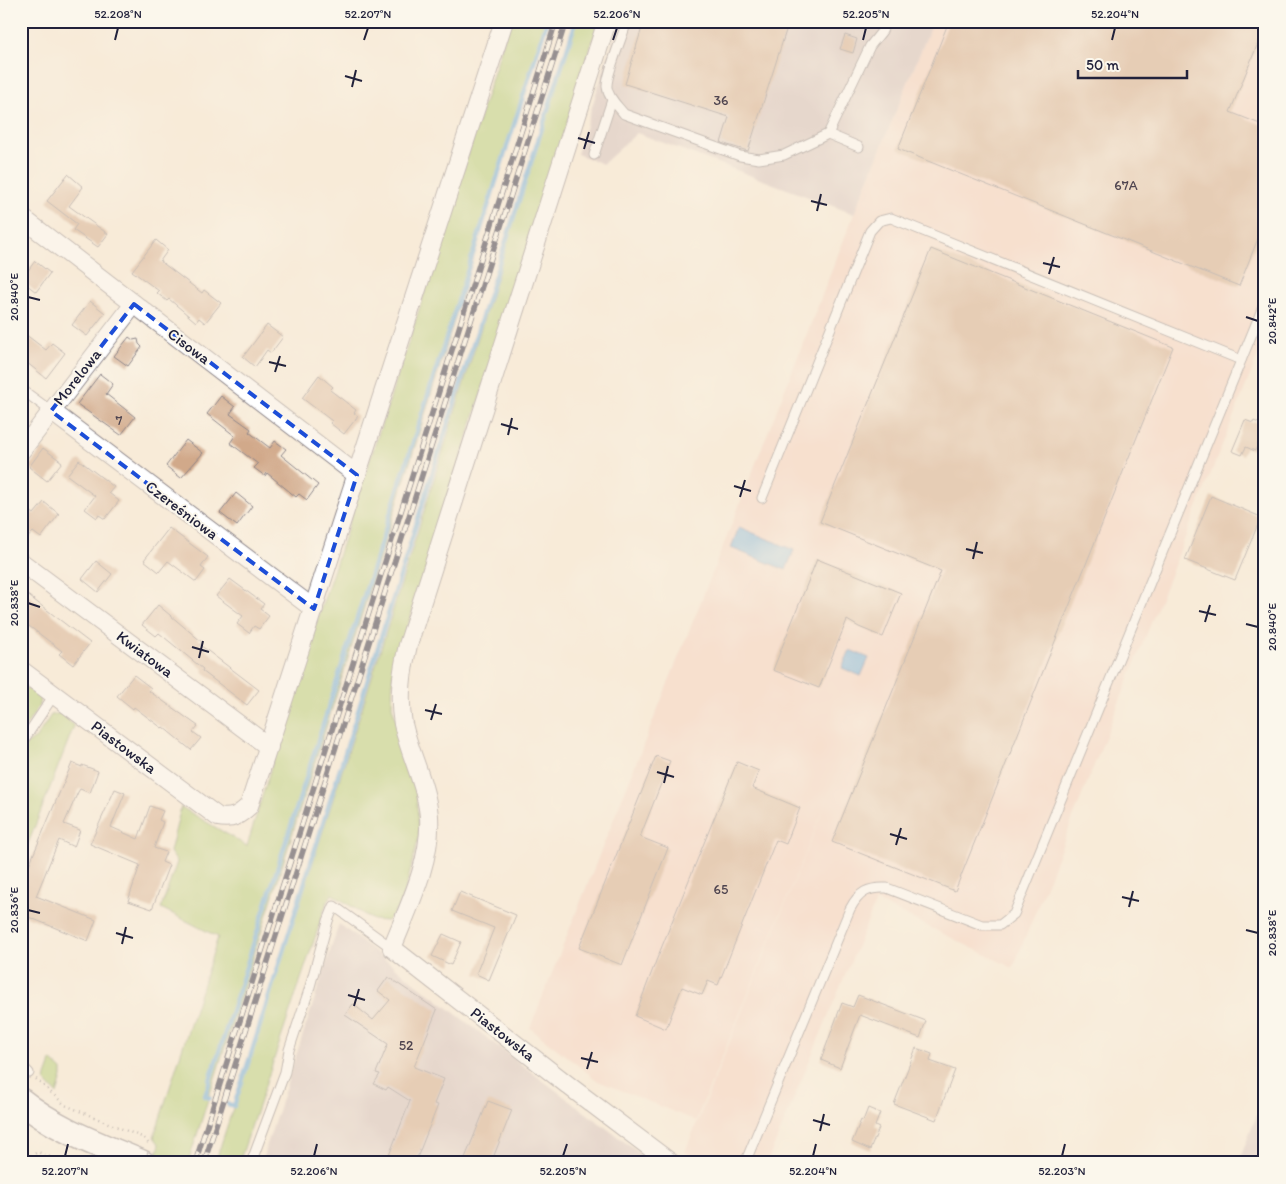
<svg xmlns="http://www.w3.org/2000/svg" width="1286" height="1184" viewBox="0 0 1286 1184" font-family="Itim,sans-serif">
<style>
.built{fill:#f5d2c2}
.industrial{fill:#d1bfbd}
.green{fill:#b1ce74;stroke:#6a7858}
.water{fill:#67aadc;stroke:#44668c}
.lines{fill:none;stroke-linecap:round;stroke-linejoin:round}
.stream{stroke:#67aadc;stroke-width:4.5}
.building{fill:#d1a98a}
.lane-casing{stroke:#8d868a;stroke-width:11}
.street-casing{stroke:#8d868a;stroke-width:20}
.secondary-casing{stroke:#8d868a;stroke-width:28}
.path{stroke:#8d868a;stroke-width:2.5;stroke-dasharray:1 4;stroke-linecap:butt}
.lane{stroke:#fff;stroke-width:9}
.street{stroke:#fff;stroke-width:18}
.secondary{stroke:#fff;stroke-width:25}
.rail-casing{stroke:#22223b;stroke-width:5.5}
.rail{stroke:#fbf7ec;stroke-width:4;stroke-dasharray:11;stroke-linecap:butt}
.path-bridge{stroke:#8d868a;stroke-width:2.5;stroke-dasharray:1 4;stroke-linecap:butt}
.marked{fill:none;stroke:#1d4ed8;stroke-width:4;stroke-dasharray:10 6;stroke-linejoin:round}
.ticks{fill:none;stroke:#22223b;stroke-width:2}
.labels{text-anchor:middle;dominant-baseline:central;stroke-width:4;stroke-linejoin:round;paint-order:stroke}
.number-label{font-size:14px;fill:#4e444f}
.street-label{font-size:16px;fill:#22223b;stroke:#fbf7ec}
.neatline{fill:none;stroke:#22223b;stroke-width:2}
.ticks-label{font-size:12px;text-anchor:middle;fill:#22223b}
</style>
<rect width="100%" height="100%" fill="#fbf7ec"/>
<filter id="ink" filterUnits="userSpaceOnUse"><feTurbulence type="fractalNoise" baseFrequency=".02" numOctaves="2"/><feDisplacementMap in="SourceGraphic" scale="10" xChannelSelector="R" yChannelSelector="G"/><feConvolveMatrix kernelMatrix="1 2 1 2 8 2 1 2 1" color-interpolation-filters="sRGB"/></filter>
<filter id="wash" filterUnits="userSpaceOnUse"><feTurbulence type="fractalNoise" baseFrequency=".0096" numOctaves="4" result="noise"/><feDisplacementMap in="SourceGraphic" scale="20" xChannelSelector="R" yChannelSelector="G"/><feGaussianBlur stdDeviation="1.12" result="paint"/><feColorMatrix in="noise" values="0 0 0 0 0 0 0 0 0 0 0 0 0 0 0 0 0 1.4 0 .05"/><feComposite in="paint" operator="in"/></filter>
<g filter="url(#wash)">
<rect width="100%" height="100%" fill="#f8ebd8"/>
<path class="built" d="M933,21h332v317l-252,630 -137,-67 -109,262h-65l-17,-11 164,-406 -153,375 -98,-40 -68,-53 205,-512 119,-302z"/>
<g class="industrial">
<path d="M619,21h314l-79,193 -217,-81 -34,31 -26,-10z"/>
<path d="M339,924l195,150 119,89h-392z"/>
<path d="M1265,1095v68h-27z"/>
</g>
<g class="green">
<path d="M510,21h37l-141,454 -218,688h-35l7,-18 -6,-8 64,-200 -57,-29 16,-46 -7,-10 11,-45 66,39 54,-177 111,-337z"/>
<path d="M575,21h24l-206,652 -1,33 24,81 3,49 -13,52 -8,20 -11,13 -14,-1 -41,-26 -5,8 -88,261h-24c125,-379 244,-760 360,-1142z"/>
<path d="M21,685l19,11 -1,10 -18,28z"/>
<path d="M62,713l12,13 -53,136v-110l4,-7 11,-7 15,-23z"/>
<path d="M51,1060l11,10v7l-5,17 -12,-13c1,-8 5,-13 6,-21z"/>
</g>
<g class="water">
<path d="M739,527l55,23 -8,20 -55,-22z"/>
<path d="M850,650l19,8 -8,18 -19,-8z"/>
</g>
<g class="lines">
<g class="stream">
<path d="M210,1098l-5,-2 342,-1075"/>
<path d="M228,1104l6,2 17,-52 179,-574 146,-459"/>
</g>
</g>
<g id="blocks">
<g class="building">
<path d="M644,21h145l-41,130 -27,-8 8,-26 -104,-33z"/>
<path d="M949,21h316v5l-35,86 35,14v95l-26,65 -341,-137z"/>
<path d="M845,35l12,4 -4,14 -13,-4z"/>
<path d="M68,174l15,13 -14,19 39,28 -10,13 -25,-17 4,-6 -30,-23z"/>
<path d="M156,240l12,10 -8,11 42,32 2,-3 17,13 -16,20 -6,-5 -3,4 -27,-23 -2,2 -10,-8 2,-2 -27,-20z"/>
<path d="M931,249l242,98 -218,544 -123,-49 109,-271 -121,-49z"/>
<path d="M35,261l15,12 -14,19 -15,-12z"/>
<path d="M90,301l15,12 -18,23 -15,-11z"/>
<path d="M267,325l16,12 -12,16 -4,-3 -12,17 -12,-10z"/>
<path d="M21,331l25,19 6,-7 13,10 -19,25 -25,-20z"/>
<path d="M129,337l4,3 5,-1 1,5 3,3 -14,19 -14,-10z"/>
<path d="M100,374l13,10 -7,10 29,23 -14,18 -44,-31z"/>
<path d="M319,375l14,12 -3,3 26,20 -2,3 4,3 -14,18 -14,-11 2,-2 -30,-23z"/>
<path d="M221,396l14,11 -5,7 21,15 -2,3 21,16 5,-7 11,8 -5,6 37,30 -11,15 -8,-6 -3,3 -29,-24 -2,3 -11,-8 4,-4 -28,-21 5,-7 -28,-22z"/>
<path d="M1245,420l8,3 1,-2 11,5 -10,25 -9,-4 -4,8 -10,-4z"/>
<path d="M186,440l17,13 -22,25 -15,-12z"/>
<path d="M43,448l19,14 -15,19 -18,-14z"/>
<path d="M79,460l35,27 -5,6 10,8 -14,18 -6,-4 -2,3 -12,-9 10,-13 -28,-21z"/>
<path d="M236,493l16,13 -15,20 -17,-13z"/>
<path d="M1211,496l50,21 -26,63 -50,-20z"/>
<path d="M44,502l15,12 -18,24 -8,-6 -12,13v-41l13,10z"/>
<path d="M169,528l39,29 -7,10 4,3 -9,12 -28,-21 -9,11 -15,-12z"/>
<path d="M817,559l84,34 -18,44 -24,-10 -12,-7 -28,68 -46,-18z"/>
<path d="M96,561l16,13 -14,18 -16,-13z"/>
<path d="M230,579l34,25 -4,5 9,7 -10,13 -5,-3 -5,7 -12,-9 6,-8 -27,-20z"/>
<path d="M21,590l69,53 -17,22 -14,-11 3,-3 -41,-31z"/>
<path d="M158,605l44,37 -2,3 59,45 -12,15 -45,-34 1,-2 -44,-36 -3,3 -14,-11z"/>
<path d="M134,675l17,13 -2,3 49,35 -5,6 8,6 -10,12 -28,-23 -1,1 -28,-21 -1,2 -16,-13z"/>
<path d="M656,756l14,5 -30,76 28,11 -46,117 -43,-17z"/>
<path d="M737,762l22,9 -7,17 48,20 -14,36 -10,-4 -58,145 -10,-4 -6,14 -20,-8 -16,42 -31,-13 21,-55z"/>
<path d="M72,763l10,4v-2l16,6 -8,22 -10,-4 -2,3 -14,32 16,6 -6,17 -15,-7 -23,56 60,24 -8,21 -67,-27v-30z"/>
<path d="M115,789l10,4 -14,34 27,12 12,-33 13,5 -4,9 4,2 -9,26 12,4 -4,10 7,3 -17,44 -24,-8 12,-36 -50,-21z"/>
<path d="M460,892l56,23 -27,65 -13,-6 18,-46 -42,-17z"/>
<path d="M443,934l18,8 -10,23 -19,-9z"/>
<path d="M388,977l49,33 -23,57 30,12 -10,25 4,1 -23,58h-15l-12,-5 22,-57 -22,-14 -2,3 -12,-6 6,-10 -4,-1 12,-29 -43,-29 8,-11 20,16 17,-20 -12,-9z"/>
<path d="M858,995l68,26 -6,17 -60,-23 -20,53 -19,-8 21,-57 11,4z"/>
<path d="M916,1048l16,6 -2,7 25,9 -19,50 -42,-16z"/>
<path d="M488,1101l24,9 -21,53h-28z"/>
<path d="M868,1108l12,5 -5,13 4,2 -9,22 -18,-8 9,-22 2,1z"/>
</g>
</g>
</g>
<g filter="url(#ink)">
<use href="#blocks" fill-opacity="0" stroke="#8d868a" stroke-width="1"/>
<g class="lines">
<g class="lane-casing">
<g id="lane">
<path d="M627,21c-4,14 -21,54 -20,66 1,11 11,19 17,27l116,42 19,3 25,-4 44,-21 42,-88 12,-15 4,-10"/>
<path d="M828,134l31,13"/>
<path d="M594,155l18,-55"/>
<path d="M21,389l30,22"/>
<path d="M762,498l108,-267 9,-10 12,-3 350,142"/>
<path d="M21,744l33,-49"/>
<path d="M21,1065l8,8"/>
<path d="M251,1163l34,-91 4,-22 20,-60 19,-69 6,-15 58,42"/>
<path d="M745,1163l105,-254c9,-17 18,-22 37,-21l95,37h18l14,-11 251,-612"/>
</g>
</g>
<g class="street-casing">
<g id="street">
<path d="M607,21l-199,624c-6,26 -10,52 -5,79 7,31 23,60 26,92 3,44 -21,92 -37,132l181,141 98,74"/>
<path d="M21,217l336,258"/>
<path d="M51,411l263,198"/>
<path d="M21,451l113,-147"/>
<path d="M21,562l248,185"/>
<path d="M21,670l197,147c15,3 21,-2 31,-11l255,-785"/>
</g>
</g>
<g class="secondary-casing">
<path id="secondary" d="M21,1101c36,29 79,44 121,62"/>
</g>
<g class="path">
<path d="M36,1079l29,26 79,33 5,6"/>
<path d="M24,1163l4,-6 10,-5 26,11"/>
</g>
<use href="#lane" class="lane"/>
<use href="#street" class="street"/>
<use href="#secondary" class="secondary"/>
<g class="rail-casing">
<g id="rail">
<path d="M195,1163l361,-1142"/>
<path d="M204,1163l362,-1142"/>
</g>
</g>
<use href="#rail" class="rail"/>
<path class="path-bridge" d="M147,1153l24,10"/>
</g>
</g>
<path d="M0 0H1286V1184H0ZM134,304l223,171 -43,134 -263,-198z" fill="#f8ebd8" fill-opacity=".55" fill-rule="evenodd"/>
<path class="marked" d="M134,304l223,171 -43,134 -263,-198z"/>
<path class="ticks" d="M115,40l3,-12M364,40l4,-12M613,40l4,-12M863,40l3,-12M1112,40l3,-12M345,76l17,5M352,87l4,-17M578,138l17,5M584,149l5,-17M811,201l16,4M817,211l4,-17M1043,263l17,4M1049,274l5,-17M28,297l12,3M1246,317l12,4M269,362l17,4M275,372l5,-16M501,424l17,5M508,435l4,-17M734,486l17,5M740,497l5,-17M966,549l17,4M973,559l4,-17M28,603l12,4M1199,611l17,4M1205,622l5,-17M1246,624l12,3M192,647l17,5M199,658l4,-17M425,710l17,4M431,720l5,-16M657,772l17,5M664,783l4,-17M890,834l17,5M896,845l5,-17M1122,897l17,4M1129,907l4,-16M28,910l12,3M1246,930l12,3M116,933l17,5M122,944l4,-17M348,995l17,5M354,1006l5,-17M581,1058l17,4M587,1069l5,-17M813,1120l17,5M820,1131l4,-17M65,1156l3,-12M314,1156l3,-12M563,1156l4,-12M813,1156l3,-12M1062,1156l3,-12"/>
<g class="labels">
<g class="number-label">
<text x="721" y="100">36</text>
<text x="1126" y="185">67A</text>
<text x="119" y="420">7</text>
<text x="721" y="889">65</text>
<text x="406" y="1045">52</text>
</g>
<g class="street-label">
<text transform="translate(189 346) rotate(37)">Cisowa</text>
<text transform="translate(77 377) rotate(-52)">Morelowa</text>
<text transform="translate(182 510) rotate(37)">Czereśniowa</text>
<text transform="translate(145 654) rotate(37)">Kwiatowa</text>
<text transform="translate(124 747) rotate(37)">Piastowska</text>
<text transform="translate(503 1034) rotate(38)">Piastowska</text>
</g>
</g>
<rect width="1286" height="1184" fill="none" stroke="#fbf7ec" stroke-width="55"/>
<path d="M1078 70v8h109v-8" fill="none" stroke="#22223b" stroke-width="2.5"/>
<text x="1086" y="70" font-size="15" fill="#22223b" stroke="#fbf7ec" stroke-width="4" paint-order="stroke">50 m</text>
<rect x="28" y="28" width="1230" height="1128" class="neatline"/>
<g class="ticks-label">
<text x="118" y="18">52.208°N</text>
<text x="368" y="18">52.207°N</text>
<text x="617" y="18">52.206°N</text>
<text x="866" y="18">52.205°N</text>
<text x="1115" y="18">52.204°N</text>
<text transform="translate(14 297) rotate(-90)" y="4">20.840°E</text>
<text transform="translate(1272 321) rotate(-90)" y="4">20.842°E</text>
<text transform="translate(14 603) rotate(-90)" y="4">20.838°E</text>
<text transform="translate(1272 627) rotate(-90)" y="4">20.840°E</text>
<text transform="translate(14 910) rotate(-90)" y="4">20.836°E</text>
<text transform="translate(1272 933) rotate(-90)" y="4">20.838°E</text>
<text x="65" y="1175">52.207°N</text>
<text x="314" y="1175">52.206°N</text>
<text x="563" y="1175">52.205°N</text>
<text x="813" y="1175">52.204°N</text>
<text x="1062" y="1175">52.203°N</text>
</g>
</svg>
